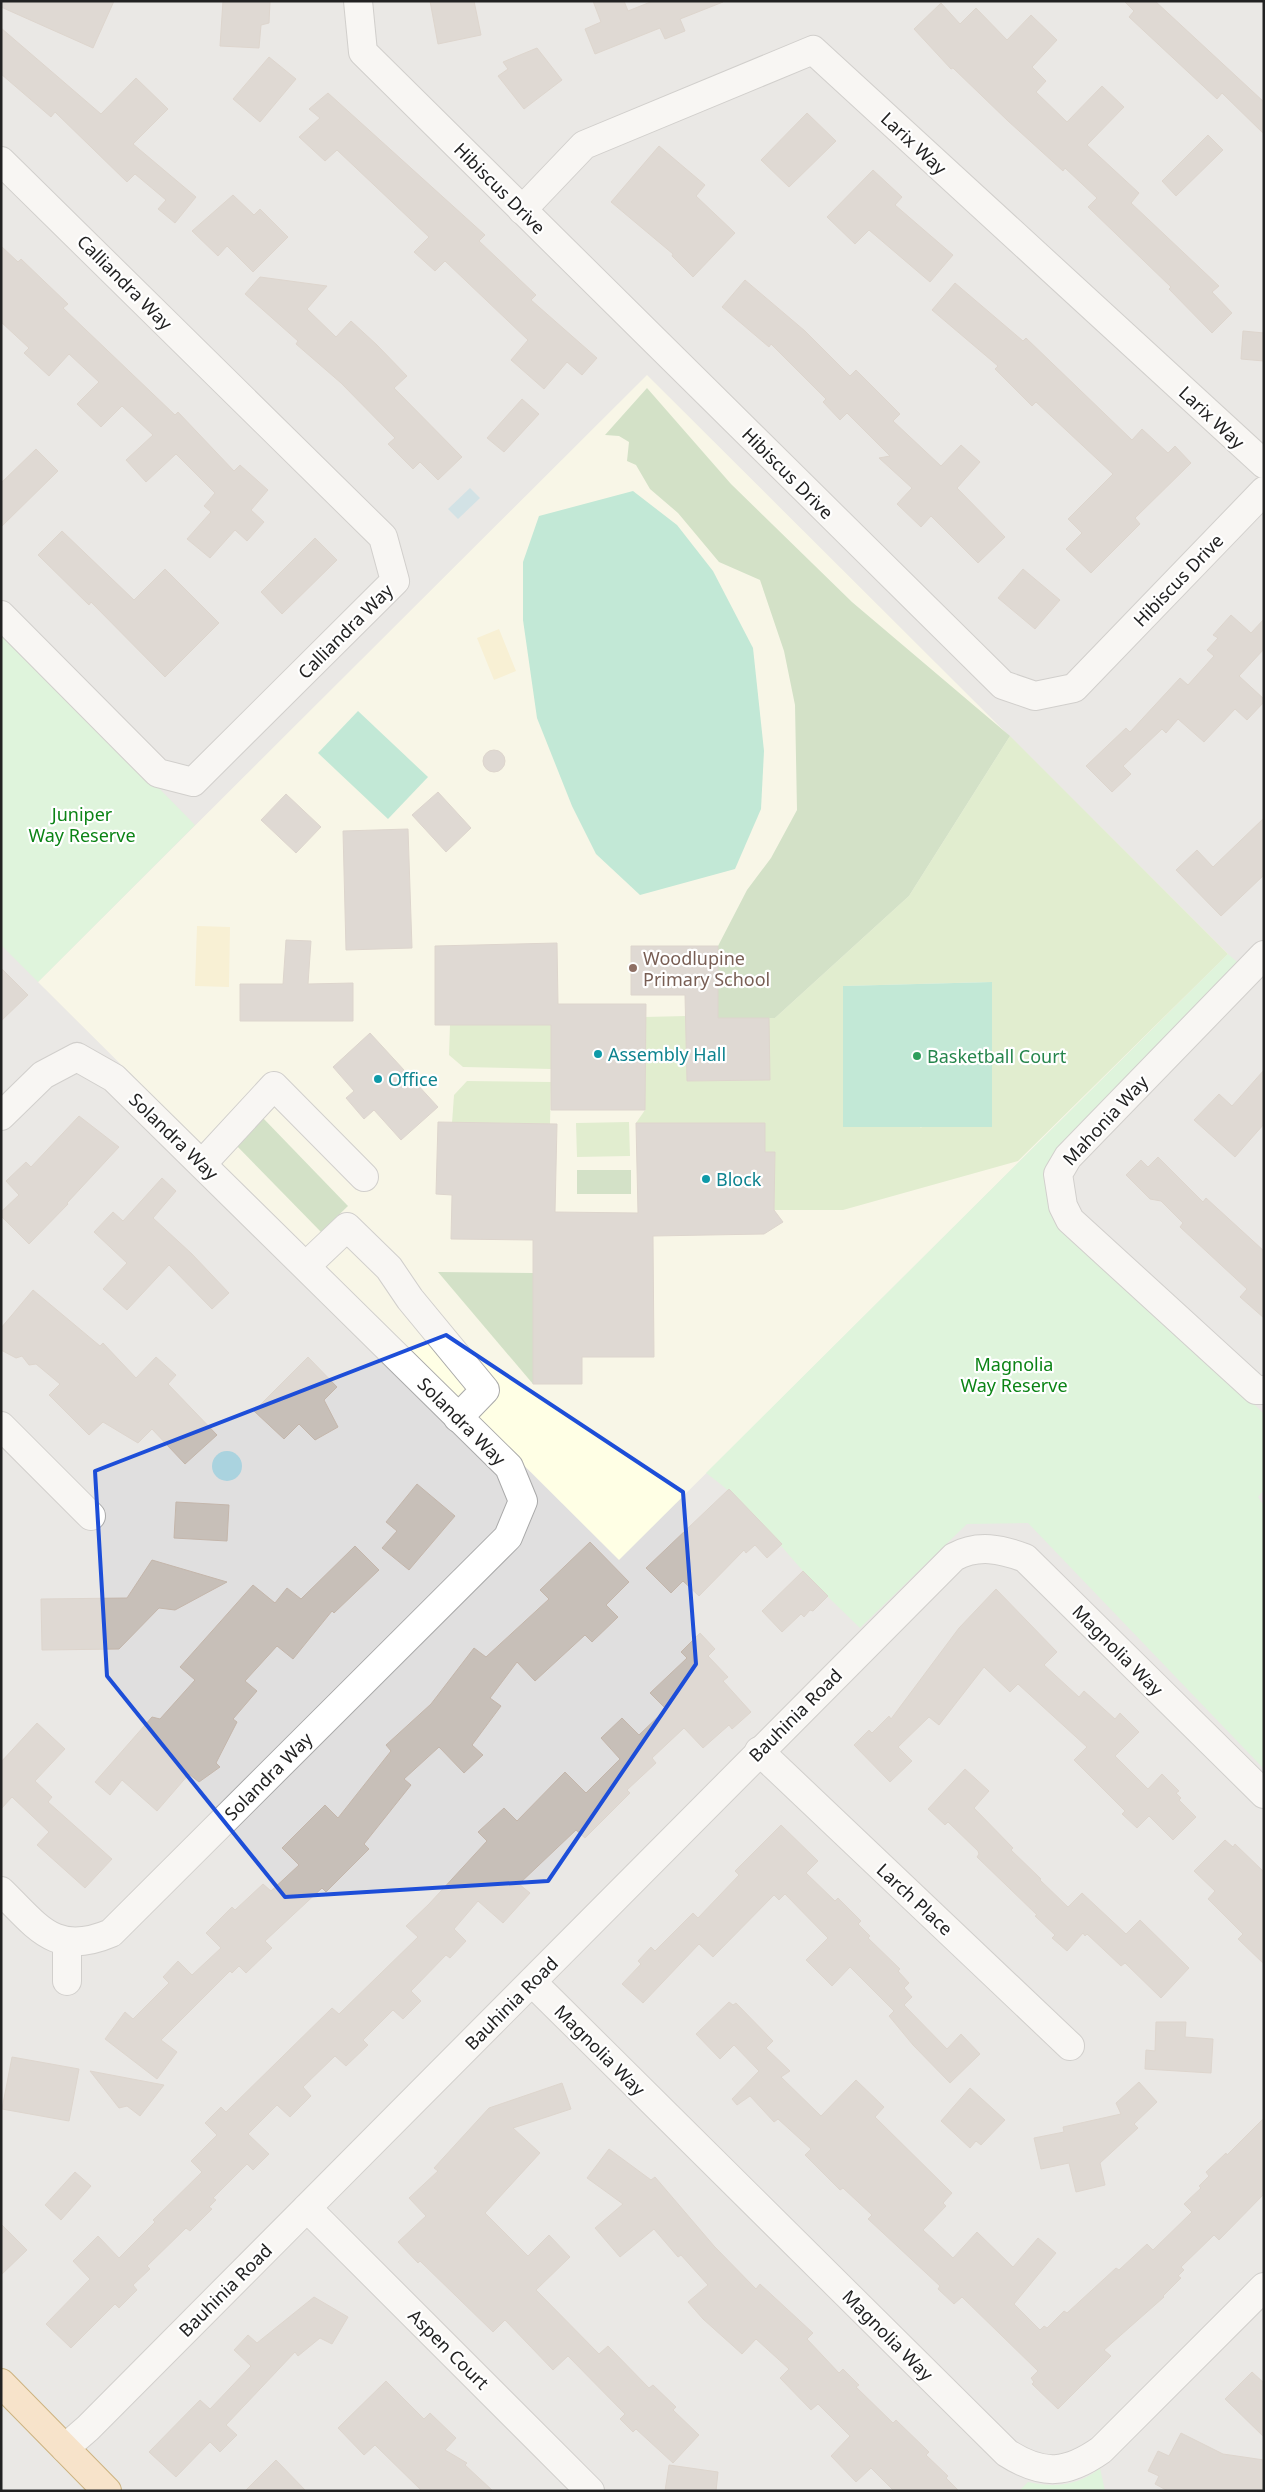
<svg xmlns="http://www.w3.org/2000/svg" width="1265" height="2492" viewBox="0 0 1265 2492" font-family="'Noto Sans',sans-serif">
<style>
.residential{fill:#e0dfdf}
.education{fill:#ffffe5}
.grass{fill:#cdebb0;fill-rule:evenodd}
.forest{fill:#add19e}
.sand{fill:#fff1ba}
.park{fill:#c8facc}
.pitch{fill:#88e0be}
.water{fill:#aad3df}
.building{fill:#c7bfb8;stroke:#c4b6ab}
.lines{fill:none;stroke-linecap:round;stroke-linejoin:round}
.minor-casing{stroke:#a9a9a9;stroke-width:30}
.major-casing{stroke:#a06b00;stroke-width:30}
.minor{stroke:#fff;stroke-width:28}
.major{stroke:#fcd6a4;stroke-width:28}
.marked{fill:none;stroke:#1d4ed8;stroke-width:4;stroke-linejoin:round}
.education-dot{fill:#8d6e63;stroke:#fff;stroke-width:2}
.culture-dot{fill:#0f9aa8;stroke:#fff;stroke-width:2}
.leisure-dot{fill:#2e9e5b;stroke:#fff;stroke-width:2}
.labels{text-anchor:middle;dominant-baseline:central;stroke-width:4.5;stroke-linejoin:round;paint-order:stroke}
.street-label{font-size:18px;fill:#222;stroke:#fff}
.park-label{font-size:18px;fill:#0c8416;stroke:#fff}
.education-label{font-size:18px;fill:#785e54;stroke:#fff;text-anchor:start}
.culture-label{font-size:18px;fill:#0d838f;stroke:#fff;text-anchor:start}
.leisure-label{font-size:18px;fill:#27864d;stroke:#fff;text-anchor:start}
</style>
<rect width="100%" height="100%" fill="#f2efe9"/>
<rect class="residential" x="1" y="1" width="1263" height="2490"/>
<path class="education" d="M647,375l581,579 -609,606 -581,-578z"/>
<g class="grass">
<path d="M1010,736l218,218 -210,207 -175,49h-69l1,-57 -10,-1v-29h-129l9,-13 -1,-93 42,-1 1,65 82,-1v-62h6l134,-122zM991,982l-70,146 -78,-142z"/>
<path d="M450,1025h101v44l-88,-2 -14,-12z"/>
<path d="M467,1081l84,1 -1,42 -98,-1 2,-28z"/>
<path d="M629,1122l1,34 -53,1 -1,-34z"/>
</g>
<g class="forest">
<path d="M647,388l84,96 121,118 158,134 -101,160 -134,122h-57v-72l29,-56 24,-32 26,-48 -2,-105 -11,-54 -24,-71 -41,-18 -41,-49 -28,-24 -14,-24 -9,-4 2,-19 -10,-6 -14,-1z"/>
<path d="M262,1117l86,89 -27,26 -87,-89z"/>
<rect x="577" y="1170" width="54" height="24"/>
<path d="M438,1272l95,1v111z"/>
</g>
<g class="sand">
<path d="M499,629l17,42 -22,9 -17,-42z"/>
<path d="M197,926l33,1 -1,60 -34,-1z"/>
</g>
<g class="park">
<path d="M1,627l194,198 -157,157 -37,-37z"/>
<path d="M1228,954l24,21 -186,199 4,46 194,194v76l-6,7 6,9v263l-236,-246 -61,1 -107,104c-19,-19 -39,-37 -57,-57 -31,-35 -59,-71 -97,-98z"/>
<path d="M1100,2468l5,23h-86l9,-9c27,6 50,4 72,-14z"/>
</g>
<g class="pitch">
<path d="M633,491l44,34 36,46 40,77 11,103 -3,58 -26,60 -95,26 -44,-41 -24,-48 -35,-88 -14,-98v-58l16,-46z"/>
<path d="M358,711l70,66 -40,42 -70,-66z"/>
<path d="M992,982v145h-149v-141z"/>
</g>
<g class="water">
<path d="M470,488l10,10 -22,21 -10,-10z"/>
<circle cx="227" cy="1466" r="15"/>
</g>
<g class="building">
<path d="M1,1h113l-21,47 -92,-41z"/>
<path d="M223,1h47l-1,22 -8,2 -2,23 -39,-2z"/>
<path d="M430,1h44l7,34 -43,9z"/>
<path d="M593,1h31l4,10 25,-10 70,1 -43,17 5,12 -20,8 -5,-11 -65,26 -10,-25 16,-7z"/>
<path d="M1124,1h31l109,101v32l-42,-41 -5,6 -88,-82 5,-6z"/>
<path d="M941,3l19,21 16,-16 31,32 24,-25 26,25 -25,27 14,14 -10,11 31,30 35,-36 22,21 -37,38 52,48 -8,10 88,83 -7,6 20,21 -20,20 -43,-44 2,-2 -83,-80 9,-9 -32,-30 -2,3 -55,-50 -55,-53 -2,1 -37,-40z"/>
<path d="M1,28l100,86 35,-36 32,31 -35,35 63,53 -21,26 -17,-14 8,-9 -31,-26 -8,8 -72,-70 -4,5 -50,-43z"/>
<path d="M537,48l25,32 -38,29 -26,-33 10,-7 -5,-7z"/>
<path d="M269,57l27,22 -36,43 -27,-23z"/>
<path d="M328,93l157,142 -6,6 57,54 -5,5 66,58 -15,17 -15,-13 -23,27 -33,-29 17,-20 -83,-79 -10,10 -21,-19 15,-15 -92,-87 -12,11 -26,-24 21,-19 -11,-9z"/>
<path d="M807,113l29,28 -47,46 -28,-27z"/>
<path d="M1208,135l15,15 -47,46 -14,-15z"/>
<path d="M659,146l46,39 -9,11 39,37 -42,44 -21,-21 1,-2 -62,-52z"/>
<path d="M873,170l29,27 -7,8 58,50 -23,27 -61,-52 -14,14 -28,-27z"/>
<path d="M233,195l21,20 6,-6 28,28 -35,35 -26,-26 -9,10 -26,-25z"/>
<path d="M1,246l17,16 3,-3 47,45 -5,4 112,107 3,-3 56,59 6,-6 28,25 -17,20 13,12 -17,19 -12,-11 -25,28 -23,-19 24,-27 -7,-6 11,-13 -39,-39 -30,28 -20,-22 27,-25 -31,-29 -21,21 -24,-23 22,-22 -30,-28 -20,22 -25,-23 5,-5 -28,-26z"/>
<path d="M260,277l67,9 -20,23 29,28 15,-16 26,24 30,31 -13,12 68,69 -24,23 -18,-18 -7,7 -25,-25 7,-6 -54,-55 -45,-39 2,-3 -53,-47z"/>
<path d="M745,280l60,51 45,45 6,-6 44,44 -7,7 48,45 20,-21 19,17 -23,26 48,49 -27,26 -47,-47 -10,11 -24,-23 15,-16 -33,-30 11,-2 -43,-43 -7,7 -17,-18 3,-3 -55,-55 -2,3 -47,-40z"/>
<path d="M955,283l68,58 3,-3 106,102 10,-11 26,24 7,-7 16,17 -56,55 5,6 -49,49 -25,-24 16,-16 -14,-14 45,-45 -77,-72 -4,4 -37,-37 3,-3 -66,-56z"/>
<path d="M1243,331l21,2v28l-23,-2z"/>
<path d="M522,399l17,15 -35,38 -17,-14z"/>
<path d="M36,449l22,22 -57,56v-44z"/>
<path d="M62,531l72,69 31,-31 54,54 -54,54 -74,-75 -2,3 -51,-50z"/>
<path d="M315,538l22,22 -55,54 -21,-22z"/>
<path d="M1023,569l37,31 -25,29 -37,-31z"/>
<path d="M1231,615l20,18 13,-14v30l-25,27 25,23v3l-17,18 -12,-11 -31,33 -26,-23 -12,14 -4,-4 -39,37 8,8 -19,18 -26,-26 40,-38 4,4 50,-54 8,7 26,-29 -7,-6 11,-12 -5,-3z"/>
<circle cx="494" cy="761" r="11"/>
<path d="M438,792l33,36 -25,24 -34,-37z"/>
<path d="M286,794l35,33 -25,26 -35,-33z"/>
<path d="M1264,818v57l-43,41 -45,-46 21,-20 16,17z"/>
<path d="M408,829l4,119 -66,2 -3,-119z"/>
<path d="M286,940l25,1 -3,43 45,-1v38h-113v-37h43z"/>
<path d="M557,943l1,61h88l-1,106h-94v-85h-116v-79z"/>
<path d="M631,946h87v72h51l1,62 -83,1 -2,-86h-54z"/>
<path d="M1,968l27,27 -27,26z"/>
<path d="M370,1033l68,74 -37,33 -27,-30 -10,9 -18,-21 8,-7 -21,-24z"/>
<path d="M1264,1070v54l-29,33 -41,-37 25,-26 13,12z"/>
<path d="M79,1116l40,31 -52,56 1,1 -39,40 -28,-28v-4l18,-17 -13,-14 20,-19 5,5z"/>
<path d="M438,1122l119,2 -2,88 83,1 -2,-90h129v29h10l-1,58 9,12 -19,12 -111,2 1,121h-72v27h-49v-144l-82,-1 1,-44 -16,-1z"/>
<path d="M1158,1157l45,45 3,-4 58,53v67l-24,-21 7,-8 -67,-62 3,-4 -22,-22 -11,-2 -24,-24 15,-15 7,7z"/>
<path d="M162,1178l14,13 -23,27 39,36 37,39 -17,16 -43,-44 -42,45 -24,-21 24,-26 -33,-31 19,-20 10,9z"/>
<path d="M33,1290l67,56 3,-3 33,35 20,-21 20,18 -8,9 49,51 -32,29 -33,-35 -14,14 -35,-21 -14,13 -40,-40 11,-11 -24,-20 -7,1 -7,-9 -6,2 -15,-8v-22z"/>
<path d="M308,1357l29,30 -13,13 14,27 -23,13 -16,-16 -15,15 -30,-28z"/>
<path d="M417,1484l38,32 -46,54 -27,-22 15,-17 -11,-9z"/>
<path d="M729,1489l53,55 -15,14 -12,-13 -9,8 -2,-3 -45,46 -16,-15 -12,12 -25,-25z"/>
<path d="M176,1502l53,3 -2,36 -53,-3z"/>
<path d="M590,1542l39,40 -23,23 12,12 -26,25 -7,-7 -50,46 -18,-19 -27,36 11,8 -29,39 11,10 -19,18 -25,-26 -35,32 7,6 -47,59 5,5 -43,43 -4,-4 -57,53 7,7 -26,25 -7,-7 -7,7 -2,-2 -69,69 16,12 -20,27 -52,-40 20,-27 8,7 36,-36 -6,-6 15,-16 14,14 29,-27 -15,-15 26,-26 3,3 28,-26 8,7 28,-26 -17,-17 43,-43 13,13 53,-67 -5,-6 45,-41 43,-56 12,9 63,-58 -9,-9z"/>
<path d="M355,1546l24,24 -45,43 -2,-2 -39,48 -16,-13 -32,35 12,10 -24,28 4,3 -21,41 4,4 -21,15 -10,-8 -32,37 -35,-31 -12,15 -15,-13 57,-65 8,2 35,-39 -15,-13 73,-82 22,18 12,-15 14,11z"/>
<path d="M152,1560l75,22 -52,28 -16,-2 -40,41 -77,1 -1,-51 86,-1z"/>
<path d="M803,1571l25,25 -15,15 -3,-1 -6,7 -3,-3 -19,18 -20,-21z"/>
<path d="M996,1589l61,63 -13,13 35,32 5,-6 31,28 5,-6 19,19 -24,24 33,33 14,-15 17,17 -3,2 5,5 -2,2 17,17 -23,23 -24,-24 -12,12 -15,-14 3,-3 -51,-51 13,-13 -69,-63 -8,8 -26,-25 -45,58 -10,-8 -31,30 14,14 -22,21 -36,-37 15,-15 3,3 17,-17 2,3 68,-91z"/>
<path d="M700,1633l15,16 -7,7 20,21 -5,4 28,31 -19,17 -3,-4 -26,23 -19,-20 -32,30 4,5 -29,27 3,3 -45,45 -9,-8 -57,54 11,9 -27,30 -25,-22 -24,28 12,12 -16,17 -4,-3 -35,36 10,10 -18,18 -10,-9 -30,30 5,5 -22,21 -11,-10 -32,31 8,9 -21,21 -13,-12 -29,29 21,20 -16,16 -6,-6 -34,34 3,2 -7,7 3,2 -22,22 -4,-3 -39,38 3,3 -17,16 4,5 -18,18 -4,-4 -44,44 -25,-24 44,-45 -17,-18 25,-25 21,22 36,-36 -2,-2 49,-48 -11,-11 26,-26 -12,-12 16,-16 5,5 106,-104 7,6 79,-77 -12,-11 23,-22 58,-63 -9,-9 26,-24 13,13 48,-49 21,21 34,-34 -19,-21 21,-20 17,17 27,-26 -16,-16 37,-35 -6,-6z"/>
<path d="M37,1723l28,26 -30,32 17,16 -4,5 64,57 -27,29 -48,-43 12,-13 -37,-35 -11,12v-47z"/>
<path d="M965,1769l24,22 -15,17 39,40 -2,2 30,29 -1,1 28,27 14,-14 44,41 14,-14 49,48 -28,30 -36,-35 -4,3 -34,-32 -2,2 -2,-3 -16,18 -15,-13 3,-3 -20,-19 2,-1 -60,-58 2,-3 -1,-3 -30,-29 -3,3 -17,-16z"/>
<path d="M781,1825l37,36 -12,12 29,28 3,-3 23,23 -3,3 12,12 -2,2 32,31 -2,2 11,12 -5,5 8,9 -8,8 43,44 14,-15 19,20 -30,29 -37,-38 -24,-29 5,-5 -44,-44 -18,19 -26,-26 22,-22 -43,-44 -6,6 -5,-5 -61,62 -14,-13 -56,59 -21,-19 19,-20 -3,-3 13,-14 4,4 38,-38 5,5 41,-43 -4,-4z"/>
<path d="M1225,1840l8,7 2,-3 29,28v92l-26,-25 5,-5 -35,-35 7,-8 -21,-20z"/>
<path d="M729,2002l4,3 3,-2 37,38 -7,7 24,23 -9,6 40,39 35,-36 28,27 -9,10 77,76 -9,10 3,3 -23,24 30,28 24,-26 36,35 25,-29 18,15 -42,51 26,26 4,-4 3,2 17,-17 3,2 49,-45 3,2 28,-26 6,6 39,-38 -8,-8 17,-16 -2,-2 10,-10 -3,-4 20,-19 1,2 37,-37v76l-45,46 -5,-5 -33,32 3,3 -6,6 3,2 -18,18 1,1 -60,53 7,6 -53,53 -26,-25 2,-2 -3,-4 7,-7 -76,-74 -8,7 -16,-15 2,-3 -72,-67 4,-4 -29,-27 -3,2 -35,-35 6,-6 -33,-30 -4,3 -24,-26 -13,9 -5,-6 27,-28 -25,-26 -14,14 -24,-25z"/>
<path d="M1156,2022h30l-1,15 28,2 -2,34 -66,-4 1,-19 9,1z"/>
<path d="M12,2057l67,12 -10,52 -67,-12z"/>
<path d="M90,2071l74,14 -24,31 -13,-10 -8,2z"/>
<path d="M1139,2082l18,20 -23,22 4,4 -38,35 5,22 -29,7 -7,-29 -28,6 -7,-31 30,-6 -1,-5 58,-13 -5,-11z"/>
<path d="M562,2083l9,26 -58,19 27,25 -55,60 43,43 21,-21 21,22 -34,33 63,64 9,-8 41,42 4,-3 23,22 -3,3 26,25 -26,28 -37,-34 -3,3 -13,-13 5,-5 -57,-58 -15,14 -48,-50 -12,12 -73,-71 -2,2 -20,-21 28,-26 -17,-18 29,-27 -4,-3 55,-60z"/>
<path d="M970,2088l35,32 -24,25 -5,-4 -6,7 -29,-27z"/>
<path d="M609,2149l42,31 4,-3 59,69 42,43 4,-5 53,49 -6,6 32,34 4,-4 16,16 -3,2 37,36 3,-3 33,32 -3,3 22,21 -2,2 13,13h-65l-23,-23 -15,14 -25,-26 19,-20 -32,-32 -7,6 -31,-32 9,-9 -33,-30 -14,15 -39,-35 -15,-17 20,-17 -27,-30 -3,2 -24,-28 -34,28 -25,-29 28,-24 -36,-26z"/>
<path d="M75,2172l16,14 -30,34 -16,-15z"/>
<path d="M1,2224l26,26 -26,25z"/>
<path d="M314,2297l34,20 -16,27 -12,-6 -22,18 -3,-4 -69,73 11,10 -17,17 -10,-10 -34,35 -27,-25 51,-52 10,9 41,-43 -17,-16 14,-15 9,8z"/>
<path d="M1252,2372l12,11v54l-39,-38z"/>
<path d="M386,2381l38,38 6,-6 26,25 -11,12 22,13 -2,2 28,26h-71l-47,-46 -11,10 -26,-27z"/>
<path d="M1181,2433l42,21 41,6v31h-96l-13,-7 4,-8 -11,-5 10,-20 11,5z"/>
<path d="M276,2460l30,31h-61z"/>
<path d="M669,2465l49,7 -2,19h-51z"/>
</g>
<g class="lines">
<g class="minor-casing">
<g id="minor">
<path d="M358,1l5,51 640,633 32,11 39,-8 190,-197"/>
<path d="M1,161l382,376 12,44 -202,201 -35,-9 -157,-158"/>
<path d="M522,210l62,-65 229,-95 451,414"/>
<path d="M1264,955l-196,202 -10,17 5,32 7,14 186,170h8"/>
<path d="M1,1116l42,-41 34,-18 37,21 395,389 14,34 -15,36 -397,396c-56,24 -73,-6 -110,-42"/>
<path d="M202,1164l72,-78 90,91"/>
<path d="M306,1266l41,-39 42,41 21,31 75,91 -27,28"/>
<path d="M1,1426l90,90"/>
<path d="M759,1751l311,295"/>
<path d="M67,1942v39"/>
<path d="M532,1982l475,471c36,23 60,21 94,-3l163,-163"/>
<path d="M307,2208l283,283"/>
<path d="M65,2448l23,-20 866,-871c24,-13 47,-8 71,1l239,236"/>
</g>
</g>
<g class="major-casing">
<path id="major" d="M1,2383l106,108"/>
</g>
<use href="#minor" class="minor"/>
<use href="#major" class="major"/>
</g>
<path d="M0 0H1265V2492H0ZM446,1335l237,157 13,172 -148,217 -263,16 -178,-221 -12,-205z" fill="#f2efe9" fill-opacity=".55" fill-rule="evenodd"/>
<path class="marked" d="M446,1335l237,157 13,172 -148,217 -263,16 -178,-221 -12,-205z"/>
<circle class="education-dot" cx="633" cy="968" r="5"/>
<g class="culture-dot">
<circle cx="598" cy="1054" r="5"/>
<circle cx="378" cy="1079" r="5"/>
<circle cx="706" cy="1179" r="5"/>
</g>
<circle class="leisure-dot" cx="917" cy="1056" r="5"/>
<g class="labels">
<g class="street-label">
<text transform="translate(914 143) rotate(43)">Larix Way</text>
<text transform="translate(500 188) rotate(45)">Hibiscus Drive</text>
<text transform="translate(125 282) rotate(45)">Calliandra Way</text>
<text transform="translate(1212 417) rotate(43)">Larix Way</text>
<text transform="translate(788 473) rotate(45)">Hibiscus Drive</text>
<text transform="translate(1178 580) rotate(-46)">Hibiscus Drive</text>
<text transform="translate(345 631) rotate(-45)">Calliandra Way</text>
<text transform="translate(1105 1120) rotate(-47)">Mahonia Way</text>
<text transform="translate(174 1136) rotate(44)">Solandra Way</text>
<text transform="translate(462 1421) rotate(45)">Solandra Way</text>
<text transform="translate(1118 1650) rotate(45)">Magnolia Way</text>
<text transform="translate(795 1715) rotate(-45)">Bauhinia Road</text>
<text transform="translate(268 1776) rotate(-45)">Solandra Way</text>
<text transform="translate(915 1899) rotate(43)">Larch Place</text>
<text transform="translate(511 2003) rotate(-45)">Bauhinia Road</text>
<text transform="translate(600 2050) rotate(45)">Magnolia Way</text>
<text transform="translate(225 2290) rotate(-45)">Bauhinia Road</text>
<text transform="translate(888 2335) rotate(45)">Magnolia Way</text>
<text transform="translate(449 2349) rotate(45)">Aspen Court</text>
</g>
<g class="park-label">
<text x="82" y="814">Juniper<tspan x="82" dy="21">Way Reserve</tspan></text>
<text x="1014" y="1364">Magnolia<tspan x="1014" dy="21">Way Reserve</tspan></text>
</g>
<g class="education-label">
<text x="643" y="958">Woodlupine<tspan x="643" dy="21">Primary School</tspan></text>
</g>
<g class="culture-label">
<text x="608" y="1054">Assembly Hall</text>
<text x="388" y="1079">Office</text>
<text x="716" y="1179">Block</text>
</g>
<g class="leisure-label">
<text x="927" y="1056">Basketball Court</text>
</g>
</g>
<rect width="1265" height="2492" fill="none" stroke="#222222" stroke-width="5"/>
</svg>
